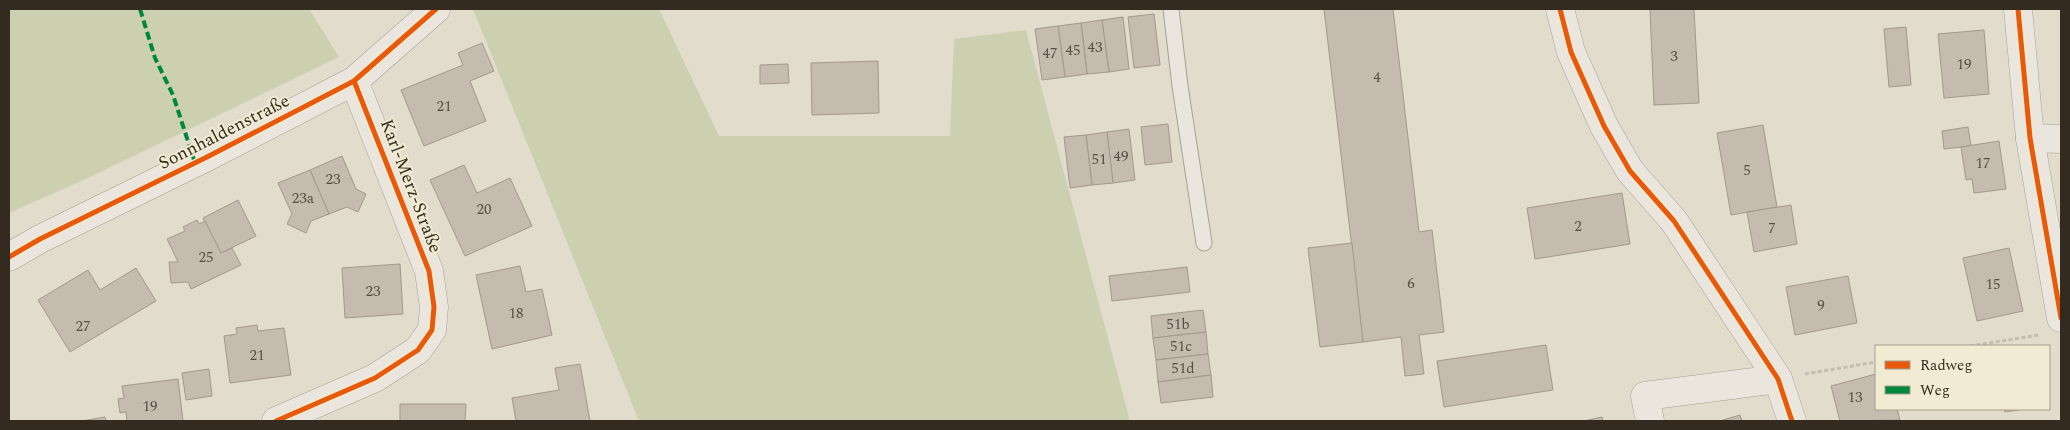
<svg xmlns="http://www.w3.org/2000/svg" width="2070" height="430" viewBox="0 0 2070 430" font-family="Spectral,serif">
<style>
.grass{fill:#cdd0b0}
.building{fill:#c4bcae;stroke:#a1998c}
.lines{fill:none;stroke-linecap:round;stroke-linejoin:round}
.lane-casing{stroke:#a6a195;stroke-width:17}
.street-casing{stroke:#a6a195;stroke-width:29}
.path{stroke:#c2bdb4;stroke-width:3;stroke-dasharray:4 2.5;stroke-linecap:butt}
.lane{stroke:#eae6dd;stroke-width:15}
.street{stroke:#eae6dd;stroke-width:28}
.quiet{stroke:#00873e;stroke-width:4;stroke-dasharray:8 4;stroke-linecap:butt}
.cycleway-casing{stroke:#f1ebd3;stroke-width:8}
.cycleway{stroke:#e8590c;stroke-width:5}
.labels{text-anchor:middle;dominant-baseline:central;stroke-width:4;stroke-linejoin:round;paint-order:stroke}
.number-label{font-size:15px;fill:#574f43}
.street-label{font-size:18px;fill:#332b1f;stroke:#f1ebd3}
</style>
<rect width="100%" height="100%" fill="#e1dccc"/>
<g class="grass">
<path d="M9,9h300l30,48 -249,120 -81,36z"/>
<path d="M473,9h186l60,127h231l4,-97 72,-9 104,391h-491z"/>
</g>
<g class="building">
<path d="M1324,9h69l26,223 13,-2 12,102 -25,3 5,39 -19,2 -4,-39 -38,5z"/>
<path d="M1650,9h44l5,94 -45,2z"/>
<path d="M1154,14l6,51 -26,3 -6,-51z"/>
<path d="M1123,17l6,52 -20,3 -7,-52z"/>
<path d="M1102,20l7,52 -22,2 -6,-51z"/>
<path d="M1081,23l6,51 -22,3 -7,-51z"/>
<path d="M1058,26l7,51 -23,3 -7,-51z"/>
<path d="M1906,27l5,58 -22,2 -5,-58z"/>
<path d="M1984,30l5,64 -45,4 -6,-64z"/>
<path d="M482,43l12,28 -24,10 16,40 -62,25 -23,-56 62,-25 -5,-12z"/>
<path d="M878,61l1,52 -67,2 -1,-52z"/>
<path d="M788,64l1,19 -29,1v-19z"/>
<path d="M1168,124l4,38 -27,3 -4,-38z"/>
<path d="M1763,125l14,82 -46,8 -14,-82z"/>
<path d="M1968,127l3,19 -27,3 -2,-18z"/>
<path d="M1129,129l6,51 -22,3 -6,-51z"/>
<path d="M1107,132l6,51 -21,2 -6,-50z"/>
<path d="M1086,135l6,50 -22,3 -6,-51z"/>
<path d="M1999,141l7,48 -32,4 -2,-14 -6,1 -5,-33z"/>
<path d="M342,156l14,33 10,5 -8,18 -11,-5 -18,7 -19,-44z"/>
<path d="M464,165l13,28 33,-15 22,48 -67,30 -35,-76z"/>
<path d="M310,170l19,44 -18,7 -5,12 -19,-9 5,-10 -14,-31z"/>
<path d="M1622,193l8,51 -95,15 -8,-51z"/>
<path d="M238,200l18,36 -35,17 -18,-35z"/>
<path d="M1791,205l6,39 -43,8 -7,-40z"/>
<path d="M197,220l2,4 6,-3 16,32 11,-5 9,17 -50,24 -3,-7 -17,1 -2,-21h9l-11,-23 18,-8 -2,-4z"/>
<path d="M1352,243l11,99 -43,5 -12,-99z"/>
<path d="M2009,248l14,63 -46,10 -14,-63z"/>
<path d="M400,264l3,50 -58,4 -3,-50z"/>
<path d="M520,266l6,26 16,-3 10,46 -60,14 -16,-74z"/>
<path d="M1187,267l3,25 -78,9 -3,-25z"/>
<path d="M136,268l20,33 -86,51 -32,-52 50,-30 12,20z"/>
<path d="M1848,276l9,47 -62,12 -9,-48z"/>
<path d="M1203,310l3,22 -53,6 -2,-22z"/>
<path d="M257,325l1,6 26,-3 7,47 -61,8 -6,-47 13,-2 -1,-6z"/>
<path d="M1206,332l2,22 -52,6 -3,-22z"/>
<path d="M1546,345l7,45 -109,17 -7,-46z"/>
<path d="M1208,354l3,21 -53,7 -2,-22z"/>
<path d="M580,364l10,57h-74l-4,-23 47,-8 -4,-22z"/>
<path d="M209,369l3,27 -26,4 -4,-27z"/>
<path d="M1876,374v35h21l3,11 -60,1 -9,-35z"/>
<path d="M1211,375l2,22 -52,6 -3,-21z"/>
<path d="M178,379l5,42h-56l-1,-9 -6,1 -2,-14 6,-1 -2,-12z"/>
<path d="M400,404h66l-1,17h-65z"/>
<path d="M2004,409h21l-20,3z"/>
<path d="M1740,415l2,6h-22z"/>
<path d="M105,417l1,4h-25z"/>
<path d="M1602,417l1,4h-19z"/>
</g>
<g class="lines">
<g class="lane-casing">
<path id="lane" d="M1171,9l9,77 24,157"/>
</g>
<g class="street-casing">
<g id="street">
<path d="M1560,9l11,43 33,74 26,45 44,50 104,158 14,42"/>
<path d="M2018,9l12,129 31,180"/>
<path d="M2030,138l31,1"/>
<path d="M9,257l31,-18 167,-82 147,-76 82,-72"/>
<path d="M276,421l99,-43 43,-28 14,-20 2,-23 -5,-36 -75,-190"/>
<path d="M1650,421l-5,-25 133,-17"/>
</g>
</g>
<g class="path">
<path d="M1970,346l69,-11"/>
<path d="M1805,374l71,-12"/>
</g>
<use href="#lane" class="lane"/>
<use href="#street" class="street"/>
<path class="quiet" d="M140,9l15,49 18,37 22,68"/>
<g class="cycleway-casing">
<g id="cycleway">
<path d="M1560,9l11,43 33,74 26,45 44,50 104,158 14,42"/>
<path d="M2018,9l12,129 31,180"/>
<path d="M9,257l31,-18 167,-82 147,-76 82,-72"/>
<path d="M276,421l99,-43 43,-28 14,-20 2,-23 -5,-36 -75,-190"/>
</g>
</g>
<use href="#cycleway" class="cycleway"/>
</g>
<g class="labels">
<g class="number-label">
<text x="1095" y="47">43</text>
<text x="1073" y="50">45</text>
<text x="1050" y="53">47</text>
<text x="1674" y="56">3</text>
<text x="1964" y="64">19</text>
<text x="1377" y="77">4</text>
<text x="444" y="106">21</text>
<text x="1121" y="156">49</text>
<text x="1099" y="159">51</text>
<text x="1983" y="163">17</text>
<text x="1747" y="170">5</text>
<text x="333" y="179">23</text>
<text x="303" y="198">23a</text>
<text x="484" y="209">20</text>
<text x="1578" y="226">2</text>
<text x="1772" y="228">7</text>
<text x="206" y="257">25</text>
<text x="1411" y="283">6</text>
<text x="1993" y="284">15</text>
<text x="373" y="291">23</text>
<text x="1821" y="305">9</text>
<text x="516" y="313">18</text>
<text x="1178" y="324">51b</text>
<text x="83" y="326">27</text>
<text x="1181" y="346">51c</text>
<text x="257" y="355">21</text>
<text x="1183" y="368">51d</text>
<text x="1855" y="397">13</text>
<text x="150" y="406">19</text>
</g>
<g class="street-label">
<text transform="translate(224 132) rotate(-27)">Sonnhaldenstraße</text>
<text transform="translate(411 186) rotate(69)">Karl-Merz-Straße</text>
</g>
</g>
<rect width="2070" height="430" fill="none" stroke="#332b1f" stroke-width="20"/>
<rect x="1875" y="345" width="175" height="65" fill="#f1ebd3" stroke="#a59e8b"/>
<rect x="1885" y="361" width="25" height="8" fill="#e8590c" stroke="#a59e8b"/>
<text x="1920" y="370" font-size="15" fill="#332b1f">Radweg</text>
<rect x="1885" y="386" width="25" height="8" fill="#00873e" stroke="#a59e8b"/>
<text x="1920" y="395" font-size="15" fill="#332b1f">Weg</text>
</svg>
